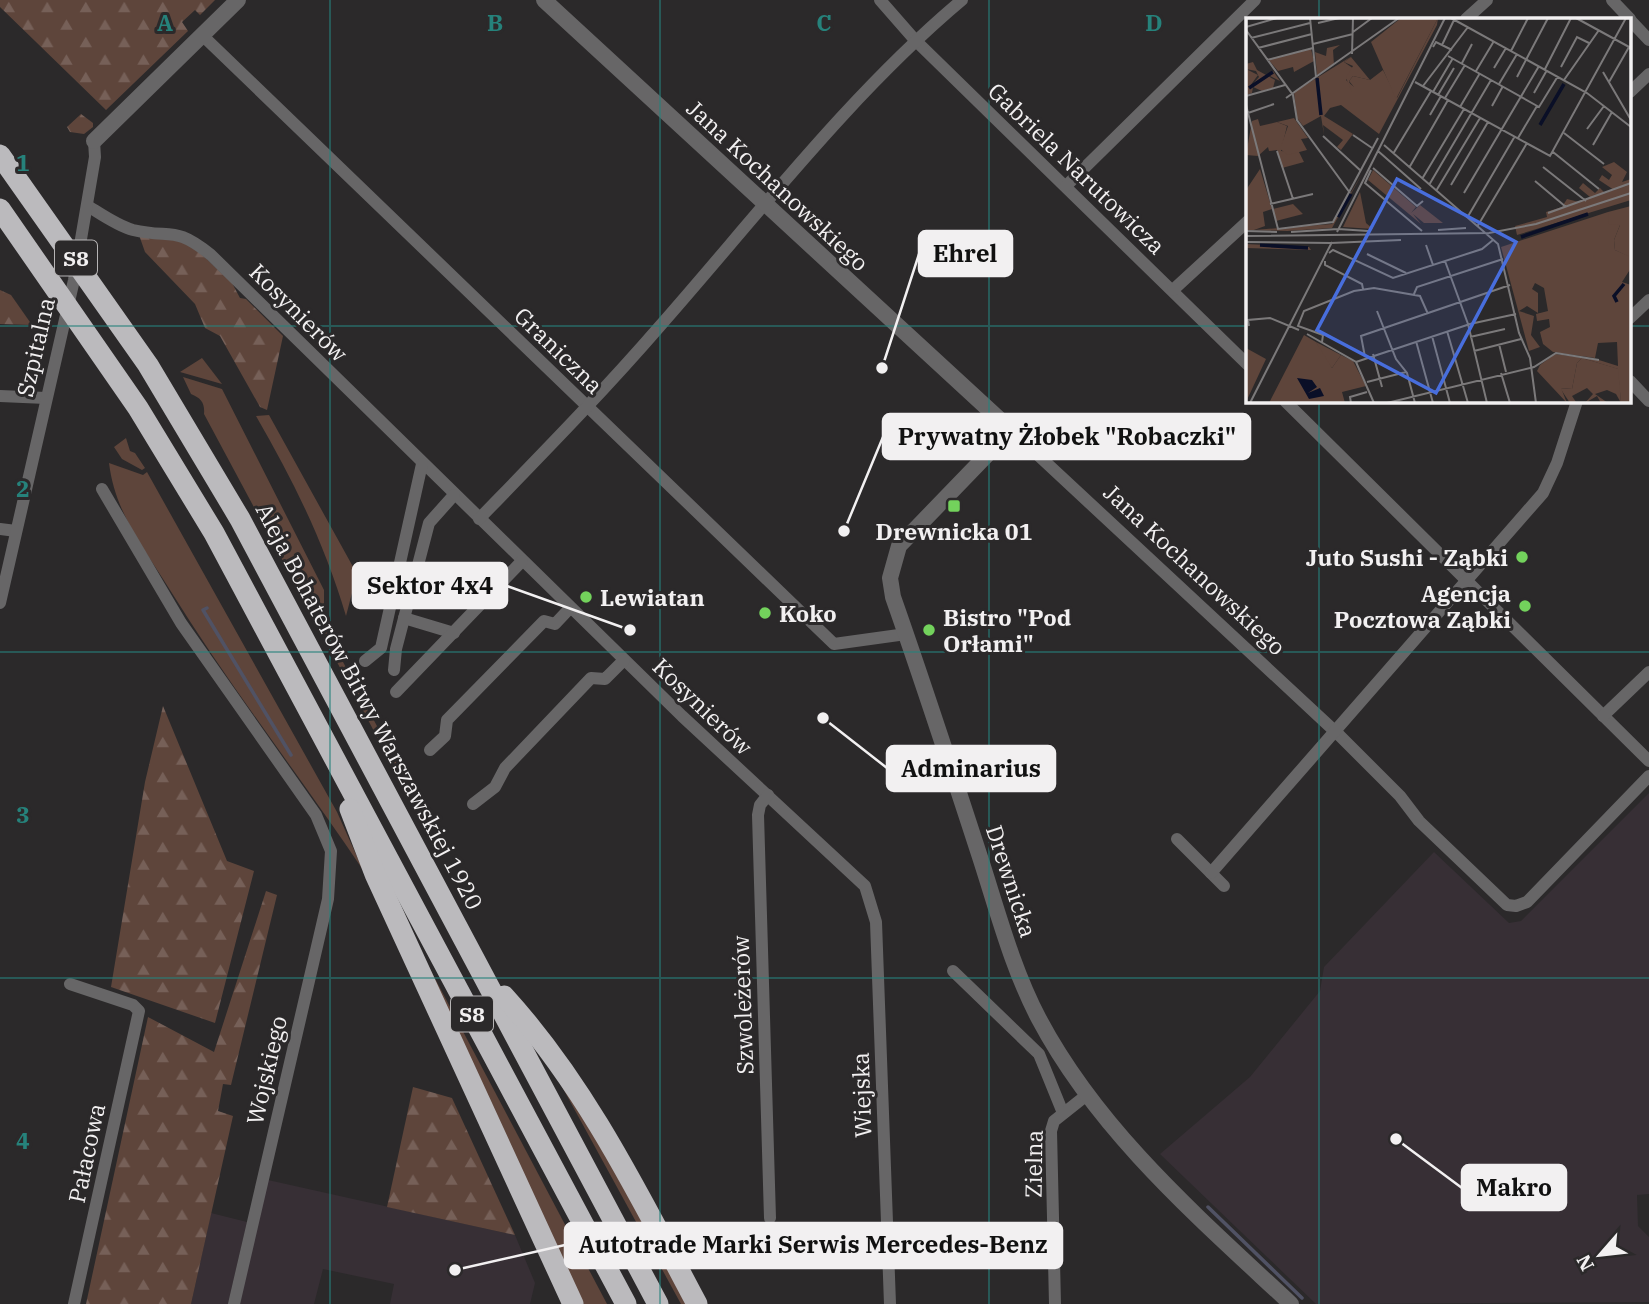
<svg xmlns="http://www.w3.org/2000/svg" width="1649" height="1304" viewBox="0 0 1649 1304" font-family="'IBM Plex Serif',serif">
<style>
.built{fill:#372f35}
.grass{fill:#5e453b}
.forest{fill:url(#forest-firs)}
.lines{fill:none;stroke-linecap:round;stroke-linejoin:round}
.stream{stroke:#505264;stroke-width:3.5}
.minor{stroke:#676667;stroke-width:12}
.tertiary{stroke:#676667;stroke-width:16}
.motorway{stroke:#bbbabd;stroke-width:21}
.grid{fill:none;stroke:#26827b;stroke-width:2;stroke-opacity:0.55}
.poi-dot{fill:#73d25c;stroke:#2b292a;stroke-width:2.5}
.labels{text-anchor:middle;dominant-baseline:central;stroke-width:6;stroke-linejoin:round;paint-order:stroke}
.shield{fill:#2b292a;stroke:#b6b4b5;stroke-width:2}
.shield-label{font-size:21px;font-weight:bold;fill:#f2f0f1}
.street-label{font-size:23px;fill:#f2f0f1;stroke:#2b292a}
.poi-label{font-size:23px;font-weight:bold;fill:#f2f0f1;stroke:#2b292a;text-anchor:start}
.inset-river{fill:none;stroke:#0a0f27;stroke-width:3.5}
.inset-road{fill:none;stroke:#7b797a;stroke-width:2}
.view{fill:#486edd;fill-opacity:0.15;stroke:#486edd;stroke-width:3.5}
.inset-edge{fill:none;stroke:#f2f0f1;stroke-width:3.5}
.grid-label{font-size:23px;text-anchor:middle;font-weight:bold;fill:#26827b;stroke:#2b292a;stroke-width:6;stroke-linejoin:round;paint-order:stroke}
.leader{fill:none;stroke:#f2f0f1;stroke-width:2.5}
.callout-dot{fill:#f2f0f1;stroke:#2b292a;stroke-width:2.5}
.callout{fill:#f2f0f1;stroke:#f2f0f1;stroke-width:2.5}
.callout-label{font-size:24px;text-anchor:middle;font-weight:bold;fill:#111}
</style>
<defs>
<pattern id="forest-firs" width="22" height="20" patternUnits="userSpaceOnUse" patternTransform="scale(1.75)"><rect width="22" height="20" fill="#5e453b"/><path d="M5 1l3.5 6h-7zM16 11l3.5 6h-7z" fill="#766058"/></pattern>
</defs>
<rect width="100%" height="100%" fill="#2b292a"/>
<g class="built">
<path d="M1649,793v401l-12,1 1,31 11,11v65l-333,2 -156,-150 90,-77 70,-86 4,-24 110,-115 75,71 12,-2z"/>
<path d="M268,1180l247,55 20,48 -5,21h-140l4,-20 -71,-15 -9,35h-75z"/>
<path d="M211,1213l36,9 -19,82h-37z"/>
</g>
<g class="grass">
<path d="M202,358l20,26 -42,-12z"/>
<path d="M183,377l39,12 102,201v14l-8,7 115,217 -4,2 -223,-416c1,-11 -3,-16 -13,-20z"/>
<path d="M269,415l88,159 -11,42c-22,-74 -52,-134 -90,-200z"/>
<path d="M126,438l4,13 5,2 10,15 -3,2 -20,-11 -8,-12z"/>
<path d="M109,463l34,12 4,-3 190,340 26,58c-63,-94 -133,-183 -193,-280 -26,-42 -55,-77 -61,-127z"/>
<path d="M421,952l186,352h-25z"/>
<path d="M560,1083l25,33 102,188h-6z"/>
</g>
<g class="forest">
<path d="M0,0h215l-15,15 -5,-5 -13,12 6,9 -82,79 -106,-103z"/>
<path d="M81,114l12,9v4l-9,7 -14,-2 -3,-5z"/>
<path d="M139,235l42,5 16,10 35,33 8,15 6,1 37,37 -16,74 -7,-3 -40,-71 -15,-8 -10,-24 -50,-52z"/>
<path d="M0,290l11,5 21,30 -32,-1z"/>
<path d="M163,706l64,155 27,10 -39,152 -104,-36 34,-205z"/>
<path d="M266,891l11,4 -46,190 -8,-1 -5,27 15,5 -42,188h-105l62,-287 66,35z"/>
<path d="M413,1087l39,11 63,137 -128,-28z"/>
</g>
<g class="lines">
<g class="stream">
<path d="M207,608l-4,2 88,145"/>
<path d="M1208,1207l94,91"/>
</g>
<g class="minor">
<path d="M880,0l35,40 333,325"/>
<path d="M1612,0l18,19"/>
<path d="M1466,19l21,-19"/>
<path d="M1630,20l19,20"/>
<path d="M202,35l632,609 72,-10"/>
<path d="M1630,92l19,-18"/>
<path d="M1066,186l189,-186"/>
<path d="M88,206c13,8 30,20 45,24 39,9 41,-5 78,25l471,461 183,170 11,36 14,382"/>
<path d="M1173,290l75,-69"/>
<path d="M1630,318l19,-18"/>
<path d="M1630,381l19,20"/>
<path d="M0,396l46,2"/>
<path d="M1285,401l364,360"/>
<path d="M1011,430l329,306 60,60 19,25 88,84 9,1 11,-4 122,-126"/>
<path d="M102,489l79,134 135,192 15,36 -3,48 -94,405"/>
<path d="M479,519c61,-63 123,-126 181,-193 96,-109 191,-233 302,-326"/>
<path d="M0,529l16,2"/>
<path d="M0,603l74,-323 21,-123 -1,-16"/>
<path d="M404,618l50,15"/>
<path d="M365,661l16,-13 41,-184"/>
<path d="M394,670l2,-21 33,-126 25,-28"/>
<path d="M396,692l126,-131"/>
<path d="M1603,716l46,-44"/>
<path d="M430,750l15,-14 2,-16 97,-99 11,3 15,-16"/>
<path d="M768,795l-8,10 -2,10 12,403"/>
<path d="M473,804l22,-17 10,-19 86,-90 14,1 19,-19"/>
<path d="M1177,839l47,47"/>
<path d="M1211,873l332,-380 14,-30 20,-62"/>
<path d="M953,971l86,83 24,59"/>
<path d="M70,984l63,21 6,6 -65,293"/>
<path d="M1055,1304l-4,-173 3,-10 34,-27"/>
</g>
<g class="tertiary">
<path d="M544,0l467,430 -112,116 -9,32 3,19c30,85 58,171 86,257 18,55 33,114 60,165 60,113 159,198 252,285"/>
<path d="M94,141l144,-141"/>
</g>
<g class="motorway">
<path d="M0,155l148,210 92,154 418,785"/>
<path d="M0,209l138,199 76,125 412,771"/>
<path d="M350,809l25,65 198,430"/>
<path d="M504,996c82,90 136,201 193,308"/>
</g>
</g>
<path class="grid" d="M330,0v1304M660,0v1304M989,0v1304M1319,0v19M0,326h1248M1630,326h19M1319,401v903M0,652h1649M0,978h1649"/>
<g class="poi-dot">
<rect x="947" y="499" width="14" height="14" rx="3.5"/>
<circle cx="1522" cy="557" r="7"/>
<circle cx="586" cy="597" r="7"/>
<circle cx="1525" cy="606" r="7"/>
<circle cx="765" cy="613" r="7"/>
<circle cx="929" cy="630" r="7"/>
</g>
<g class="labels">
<g class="shield">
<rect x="55" y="240.5" width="42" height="35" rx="5"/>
<rect x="451" y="996.5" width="42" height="35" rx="5"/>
</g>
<g class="shield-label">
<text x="76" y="258">S8</text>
<text x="472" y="1014">S8</text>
</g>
<g class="street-label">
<text transform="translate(1077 168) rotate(44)">Gabriela Narutowicza</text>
<text transform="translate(778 185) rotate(43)">Jana Kochanowskiego</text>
<text transform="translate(299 312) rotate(45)">Kosynierów</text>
<text transform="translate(35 347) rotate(-77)">Szpitalna</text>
<text transform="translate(559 350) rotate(44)">Graniczna</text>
<text transform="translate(1195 569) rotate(43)">Jana Kochanowskiego</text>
<text transform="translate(370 706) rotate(62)">Aleja Bohaterów Bitwy Warszawskiej 1920</text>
<text transform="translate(703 706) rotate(44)">Kosynierów</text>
<text transform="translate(1012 881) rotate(72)">Drewnicka</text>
<text transform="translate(742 1005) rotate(-92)">Szwoleżerów</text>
<text transform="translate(266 1070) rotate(-77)">Wojskiego</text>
<text transform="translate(861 1095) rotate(-92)">Wiejska</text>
<text transform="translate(86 1153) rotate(-78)">Pałacowa</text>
<text transform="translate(1033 1164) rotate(-89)">Zielna</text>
</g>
<g class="poi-label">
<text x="954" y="531" text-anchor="middle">Drewnicka 01</text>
<text x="1508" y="557" text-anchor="end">Juto Sushi - Ząbki</text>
<text x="1511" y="593" text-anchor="end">Agencja<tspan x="1511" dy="26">Pocztowa Ząbki</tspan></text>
<text x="600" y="597">Lewiatan</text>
<text x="779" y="613">Koko</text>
<text x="943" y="617">Bistro "Pod<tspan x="943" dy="26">Orłami"</tspan></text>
</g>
</g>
<g transform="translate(1246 18)">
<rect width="385" height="385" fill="#2b292a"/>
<path d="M192,0l-1,7 -58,109 -38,-29 -11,3 -6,8 29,18 -12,16 -4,-3 6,-7 -20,-15 1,10 -3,-19 -18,10 -6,-8 -3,-26 58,-36 -8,6 10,7 -8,11 8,7 -5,-6 4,-5 17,4 13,-10 14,28zM94,27l-7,5 1,15 -17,10 -2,-23 11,4 1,-8zM65,31l3,12 -20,11 -1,-5 -15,4 -10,-12zM0,51l12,6 -8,11 23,-15 7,10 -10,-5 -14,9 4,2 2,4 -9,-4 -1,6 -6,2zM12,101l2,7 17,-4 10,4 -6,25 18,1 5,10 -22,6 -5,-18 -8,1 -1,-4 -10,9 -12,-1 6,-34zM368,144l13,10 -5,10 9,-3v21l-114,35 -2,-9 32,-9 -1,-5 16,-5 5,-8 12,3 11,-5 -11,-9 4,-5 12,10 5,-5 5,5 9,-3 -15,-10 3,-5 7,5 3,-5 -10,-8zM14,151l12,40 -9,3 2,14 -11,4 78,-6 30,-50 -30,54 -45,3 -41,-1v-40zM114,174l6,31 7,6 -30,-2zM385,188v51h-2l-14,-7 -1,-10 6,-15h-12v-13zM0,226l63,3 2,3 -65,-2zM0,330l20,11 -20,43 1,-2zM336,340l37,11 2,34 -5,-9 -9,-4 -12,4 13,9h-7l-4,-7 -12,7 8,-9 -6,-6 -15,8 4,6 -6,1 -10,-15 12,1 5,-26z" fill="#5e453b"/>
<path d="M155,0h37l-42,81 -25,-57zM105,39l19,23 -17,-4 -4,5 3,11 -6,-14 7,-12 -9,-4zM7,44l4,8 18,10 -2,8 -11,3 -7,-6 11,-9 -15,10 8,-9 -3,-6 -10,-2v-5zM48,100l14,20 -7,1 6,11 -19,5 -8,-6 8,-23 -11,-4zM127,152l43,37 -5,6 9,-8 23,18h-19l-11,-9 8,10 -53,-44zM47,186l10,10 -27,7 -3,-12zM362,194l1,12 11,1 -6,15 1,10 16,7v11l-9,14 9,3v118h-10l-3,-34 -36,-11 -5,5 -5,26 -11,-1 6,15 -30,-32 3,-6 15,-11 44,6 19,6 -1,-24 -19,1 -3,15 -42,-6 -10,-8 -3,-12 10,-5 -1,-8 -12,2 -1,-7 12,-3 -4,-23 -9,-5 -3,6 6,4v20l-11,-7 -8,5 15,5 -3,19 9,12 -11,4 -28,-104zM70,324l25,13 -9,13 -9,-11z" fill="#5e453b"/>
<path d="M58,317l12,7 16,26 9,-13 12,6 13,25 -24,6 3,11h-76z" fill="#5e453b"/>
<path d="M51,360l15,2 5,7 -9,6 12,-5 4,8 -15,3z" fill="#0a0f27"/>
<path class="inset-river" d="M71,60l4,37M3,70l24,-16M294,107l24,-41M92,199l13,-23M275,219l67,-23M14,227l48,3M371,284l-3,-6 10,-12"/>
<path class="inset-road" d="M64,0l6,59M205,0l136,75 44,34M330,0l55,30M72,5l21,-5M0,9l31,-9M0,12l47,65 4,25 53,73M107,14l19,-14M5,20l59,-15M67,26l40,-10M196,27l12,-25M187,29l3,-5 16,8M12,30l54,-14M265,33l17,-33M106,36l1,-36M202,38l91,51 19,-31M21,42l46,-12M216,45l10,-19M315,49l16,-30 12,6M248,50l12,-20M299,51l26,-51M230,53l18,-30M357,54l28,48M271,59l31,-59M318,62l35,-50M169,64l135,74 76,-138M363,64l20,-35M253,66l18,-30M177,68l45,-59M187,74l20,-34M288,75l13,-23M192,77l16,-27M0,78l39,-11M40,80l113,-80M199,80l20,-33M0,87l32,124 55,-7 45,-84M246,88l11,-20M214,89l20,-34M2,95l26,-9M184,97l11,-19M341,111l17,-23M318,115l40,31M107,117l19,13M77,118l38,35M272,120l19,-32M138,127l114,99 21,89 11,25 6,45M347,127l19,-33M31,133l16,48M132,133l43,38M307,134l46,37M147,136l38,-63M297,149l43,34M127,150l44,38 6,-5M163,150l39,-68M125,152l-6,13 57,48M176,161l42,-70M289,163l31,26M183,167l62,-105M205,167l37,-63M190,173l44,-73M218,175l75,-127M24,186l43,-10M302,195l83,-30M221,200l48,-82M231,209l50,-84M92,211l30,2M192,212l28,-2M0,213l31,1M45,214l47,-3M91,214l108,-214M0,218l243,-3 47,-9 95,-31M0,224l85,1M85,225l70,-3M180,227l7,20M83,235l4,-3 60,28 89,-29 11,-9M121,236l39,19M79,243v4l37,19 1,5M199,243l23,63 19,79M168,276l3,-7 86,-28M131,293l19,48 11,14 8,30M3,308l-1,-6 22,-2 29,12M201,313l21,72M61,316l49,28 18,41M186,318l18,67M224,319l35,-8M170,323l17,62M76,324l1,-7 -25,-9 6,-15 50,-20 20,-3 46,8 8,18M253,326l7,28M228,333l47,-12M127,336l9,33M119,339l-4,-21 149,-51M110,344l114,-38 46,-10M255,355l9,30M121,364l39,-10M4,385l82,-161M105,385l-1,-6 17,-5M141,385l147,-36 22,-14 43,7"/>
<path class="view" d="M151,161l119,63 -80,151 -119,-63z"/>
<rect width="385" height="385" class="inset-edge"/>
</g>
<g class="grid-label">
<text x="165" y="31">A</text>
<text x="495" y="31">B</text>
<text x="824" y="31">C</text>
<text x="1154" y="31">D</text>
<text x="23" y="171">1</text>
<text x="23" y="497">2</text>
<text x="23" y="823">3</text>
<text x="23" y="1149">4</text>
</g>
<path class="leader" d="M882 368L919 254M844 531L883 437M630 630L507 586M823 718L887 768M1396 1139L1462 1188M455 1270L565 1245"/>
<g class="callout-dot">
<circle cx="882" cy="368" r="7"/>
<circle cx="844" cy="531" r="7"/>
<circle cx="630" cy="630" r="7"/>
<circle cx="823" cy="718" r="7"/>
<circle cx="1396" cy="1139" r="7"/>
<circle cx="455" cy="1270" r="7"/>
</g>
<g class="callout">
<rect x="919" y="231" width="93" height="45" rx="7"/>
<rect x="883" y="414" width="367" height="45" rx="7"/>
<rect x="353" y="563" width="154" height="45" rx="7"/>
<rect x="887" y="746" width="168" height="45" rx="7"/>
<rect x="1462" y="1165" width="104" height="45" rx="7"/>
<rect x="565" y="1223" width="497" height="45" rx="7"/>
</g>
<g class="callout-label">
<text x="965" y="262">Ehrel</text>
<text x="1067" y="445">Prywatny Żłobek "Robaczki"</text>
<text x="430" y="594">Sektor 4x4</text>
<text x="971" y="777">Adminarius</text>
<text x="1514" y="1196">Makro</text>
<text x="813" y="1253">Autotrade Marki Serwis Mercedes-Benz</text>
</g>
<g transform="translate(1600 1255) rotate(242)" stroke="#2b292a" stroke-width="5" paint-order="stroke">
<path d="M0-5L12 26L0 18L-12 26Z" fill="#f2f0f1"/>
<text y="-10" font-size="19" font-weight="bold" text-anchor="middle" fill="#f2f0f1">N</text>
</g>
</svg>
